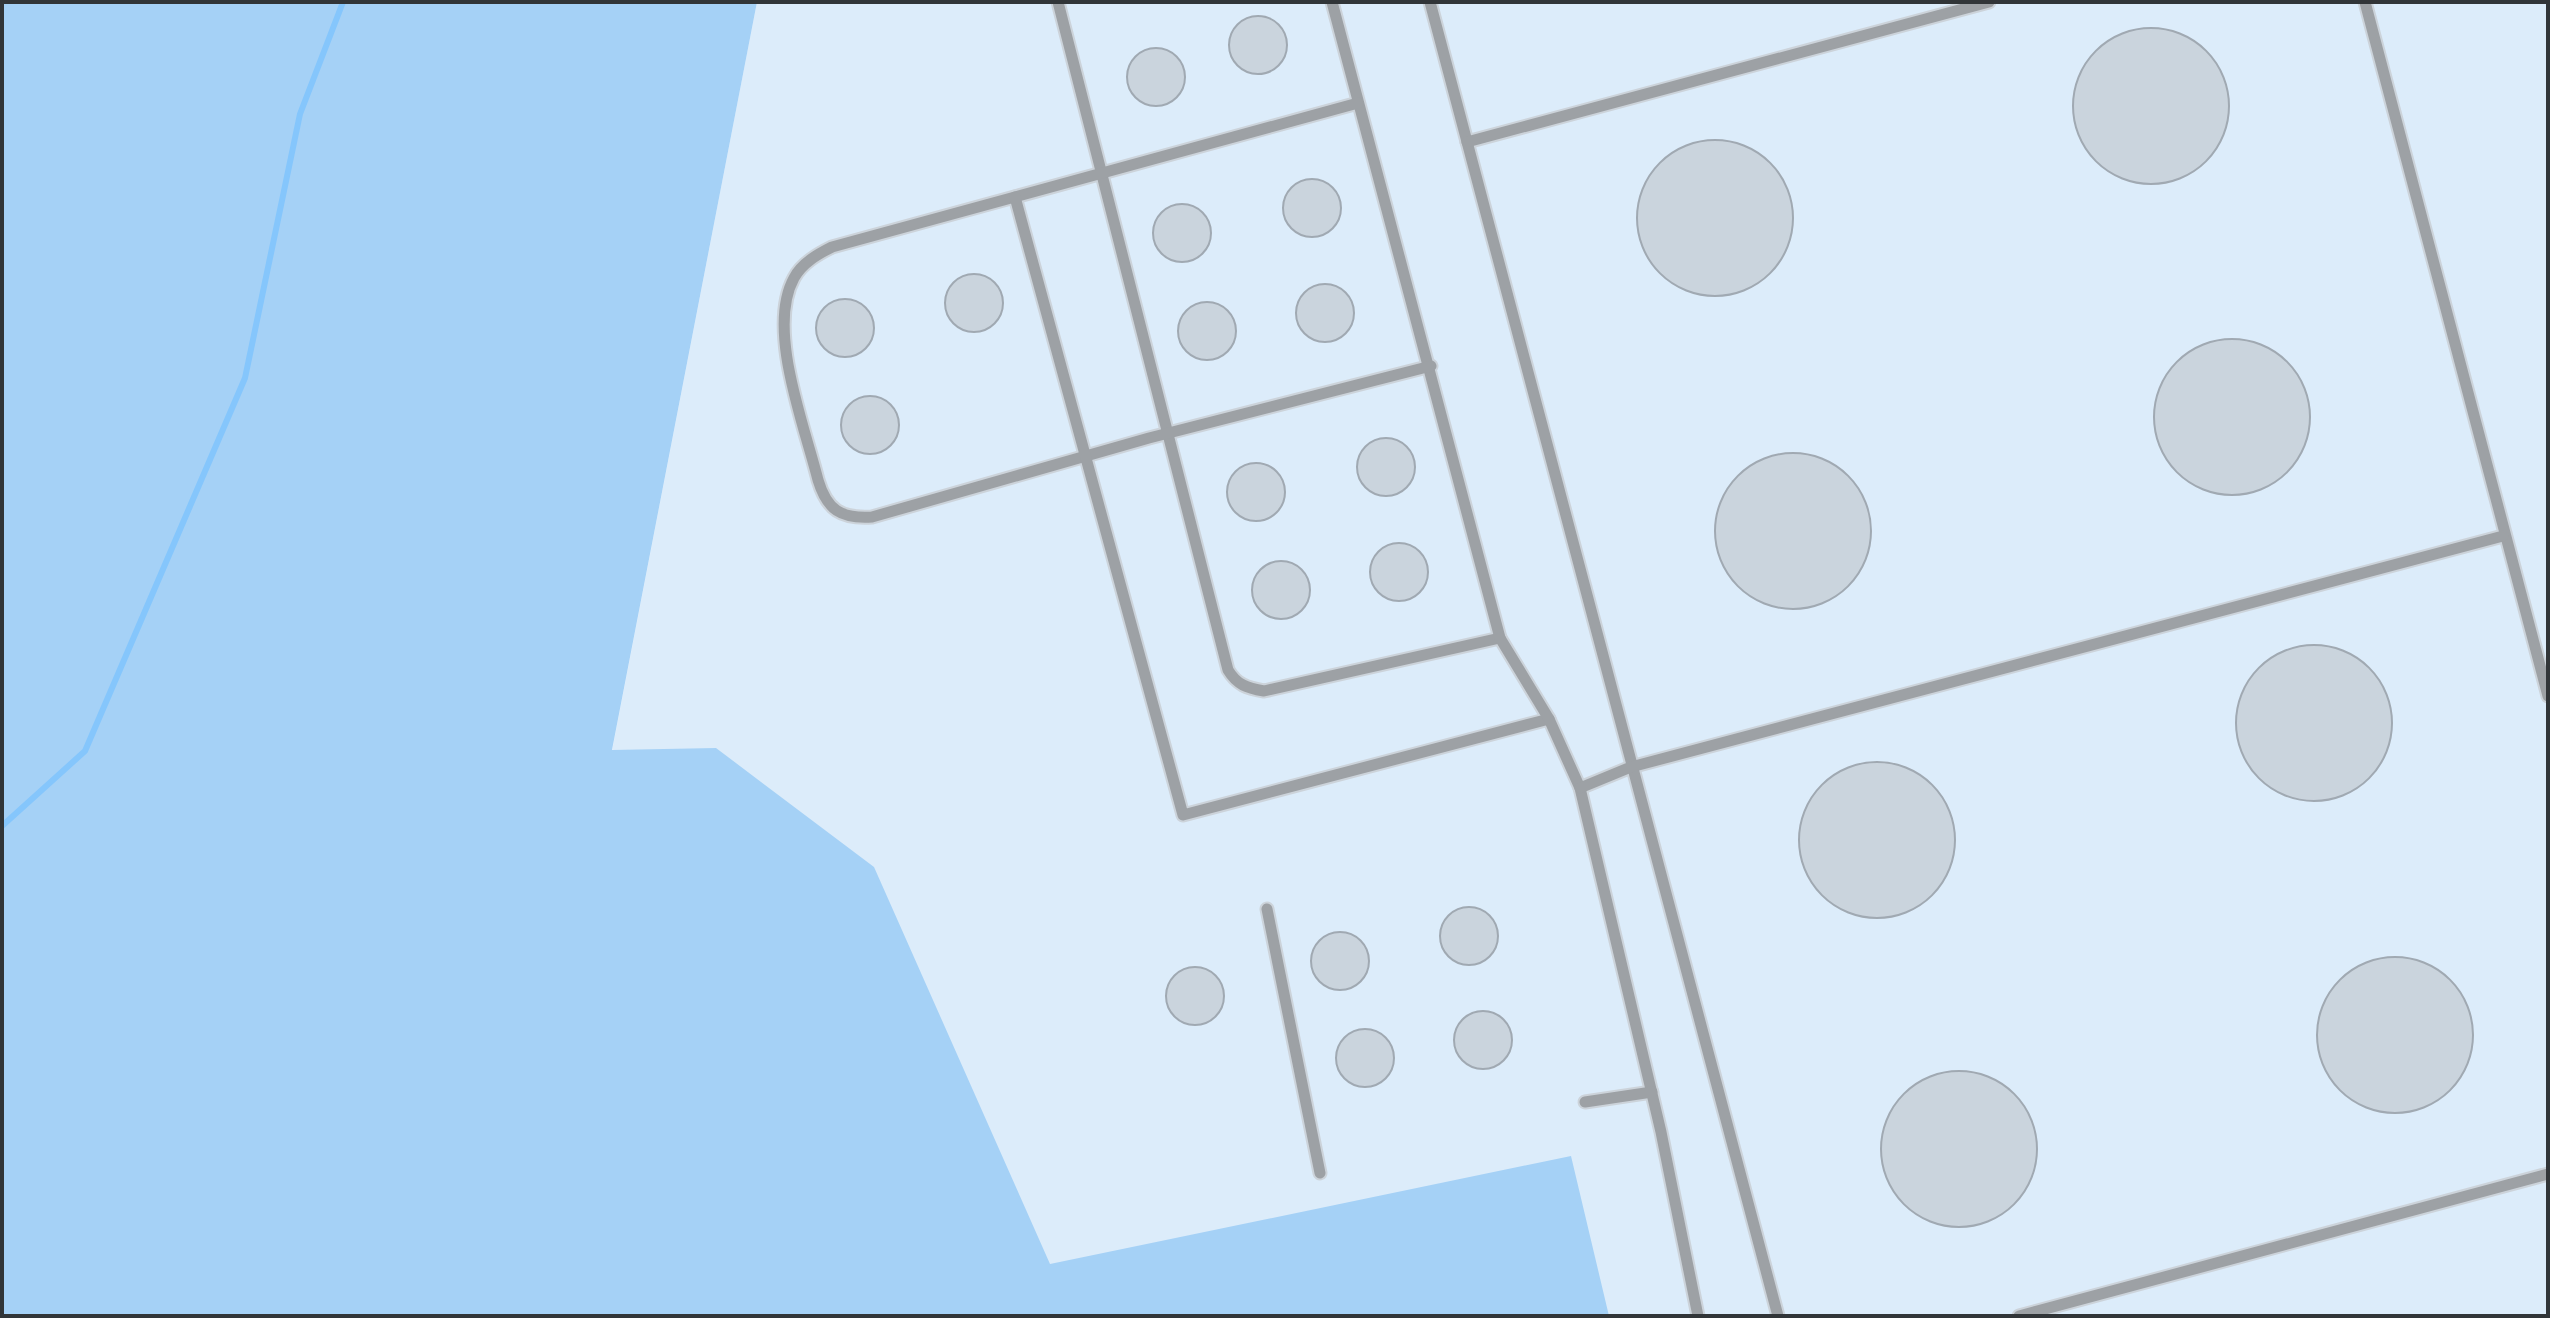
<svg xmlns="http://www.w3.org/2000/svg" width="2550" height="1318" viewBox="0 0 2550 1318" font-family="'Golos Text',sans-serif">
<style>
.built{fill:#dcecfa}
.green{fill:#a5d1f6}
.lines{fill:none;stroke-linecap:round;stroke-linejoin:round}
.stream{stroke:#85c6fc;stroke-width:6}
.building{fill:#cad4dd;stroke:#a0a9b2;stroke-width:2}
.service-casing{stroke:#ccd3da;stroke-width:15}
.service{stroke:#9da1a5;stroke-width:11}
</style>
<rect width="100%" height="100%" fill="#eef6fe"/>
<path class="built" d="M757,2h1791v1314h-2446l510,-565z"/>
<path class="green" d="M2,2h755l-145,748 104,-2 158,119 176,397 521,-108 38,160h-1607z"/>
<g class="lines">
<path class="stream" d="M2,826l83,-75 160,-373 55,-264 43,-112"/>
</g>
<g class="building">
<circle cx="1258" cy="45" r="29"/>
<circle cx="2151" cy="106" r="78"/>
<circle cx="1156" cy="77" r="29"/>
<circle cx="1715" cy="218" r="78"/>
<circle cx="1312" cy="208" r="29"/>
<circle cx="1182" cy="233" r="29"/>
<circle cx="974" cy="303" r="29"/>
<circle cx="1325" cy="313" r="29"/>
<circle cx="845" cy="328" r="29"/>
<circle cx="1207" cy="331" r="29"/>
<circle cx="2232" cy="417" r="78"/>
<circle cx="870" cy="425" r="29"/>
<circle cx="1386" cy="467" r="29"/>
<circle cx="1793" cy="531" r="78"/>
<circle cx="1256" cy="492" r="29"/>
<circle cx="1399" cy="572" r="29"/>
<circle cx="1281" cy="590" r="29"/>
<circle cx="2314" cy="723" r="78"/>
<circle cx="1877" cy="840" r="78"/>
<circle cx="1469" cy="936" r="29"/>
<circle cx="1340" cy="961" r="29"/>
<circle cx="2395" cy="1035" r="78"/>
<circle cx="1195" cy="996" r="29"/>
<circle cx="1483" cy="1040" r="29"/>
<circle cx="1365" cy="1058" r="29"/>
<circle cx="1959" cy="1149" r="78"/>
</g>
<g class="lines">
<g class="service-casing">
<g id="service">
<path d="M1058,2l170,668c9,15 19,18 36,21l236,-53 -168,-636"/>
<path d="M1430,2l348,1314"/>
<path d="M2365,2l183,694"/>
<path d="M1358,103l-526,144c-14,7 -30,16 -38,31 -28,51 11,149 24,202 9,30 23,39 54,37l277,-79 282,-72"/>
<path d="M1467,142l522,-140"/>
<path d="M1015,197l168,618 366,-96"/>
<path d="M1500,638l49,81 31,69 81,344 37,184"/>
<path d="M1580,788l51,-21 872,-231"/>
<path d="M1267,909l53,264"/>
<path d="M1585,1102l67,-10"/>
<path d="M2019,1316l529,-142"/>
</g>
</g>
<use href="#service" class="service"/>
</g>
<rect width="2550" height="1318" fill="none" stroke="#313538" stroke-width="8"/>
</svg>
